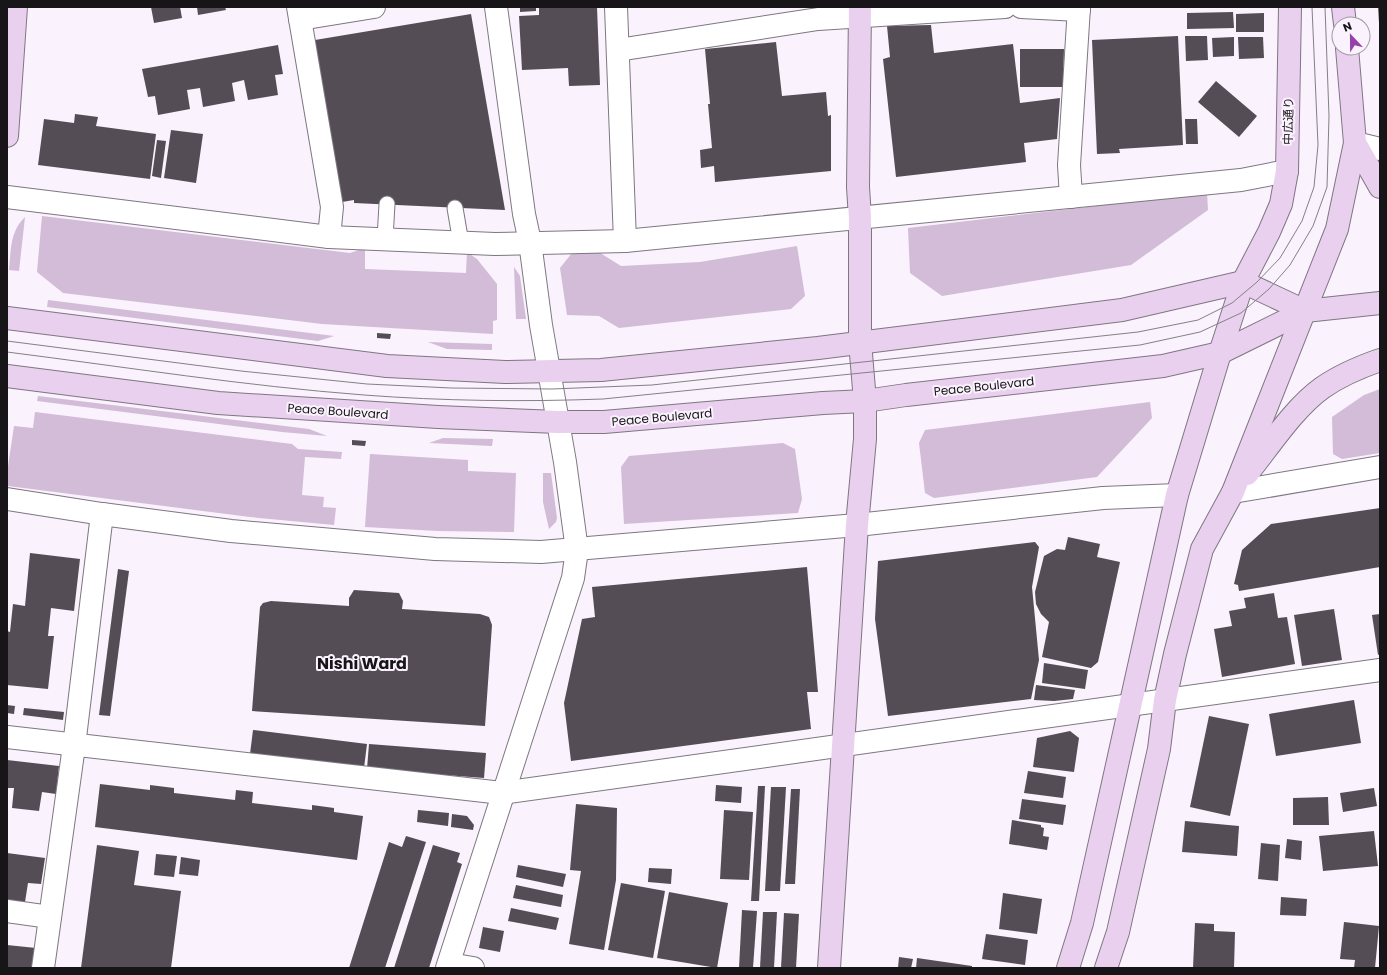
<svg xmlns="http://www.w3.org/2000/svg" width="1387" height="975" viewBox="0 0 1387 975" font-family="Poppins,'Noto Sans JP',sans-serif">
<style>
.green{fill:#d2bcd7}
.building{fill:#544d55}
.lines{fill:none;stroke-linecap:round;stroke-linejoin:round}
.lane-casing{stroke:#7e7780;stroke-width:17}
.street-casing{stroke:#7e7780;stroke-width:24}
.secondary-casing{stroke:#7e7780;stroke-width:24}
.lane{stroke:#fff;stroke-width:15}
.street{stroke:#fff;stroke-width:22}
.secondary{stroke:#e9d0ef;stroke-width:22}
.tram{stroke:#858086;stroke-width:1}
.labels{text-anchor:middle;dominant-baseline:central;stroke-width:4;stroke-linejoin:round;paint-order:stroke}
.street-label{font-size:12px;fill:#171518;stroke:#faf2fc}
.district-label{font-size:16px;font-weight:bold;fill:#171518;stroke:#faf2fc}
</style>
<rect width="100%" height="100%" fill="#faf2fc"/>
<g class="green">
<path d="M1207,193l1,17 -77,55 -189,31 -32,-23 -2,-45z"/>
<path d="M42,216l308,37 15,-5v21l101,4 1,-21 10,7 20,25v36l-4,1v13l-171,-10 -259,-31 -26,-21z"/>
<path d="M25,217l-6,54 -10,-1c2,-20 1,-39 16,-53z"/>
<path d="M797,246l8,50 -14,13 -172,19 -20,-12 -32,-1 -7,-47 12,-15 25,-2 24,15 79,-4z"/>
<path d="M514,267l6,9 6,43h-10z"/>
<path d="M48,300l286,36 -16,5 -271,-34z"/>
<path d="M428,342l64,2v6l-45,-1z"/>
<path d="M1380,389v64l-38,6 -9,-5 -1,-37 32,-22z"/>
<path d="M38,396l271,33 18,7 -45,-4 -245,-31z"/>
<path d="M1150,402l2,16 -55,59 -163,21 -9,-5 -6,-50 6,-13z"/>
<path d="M35,412l257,32 6,5 44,3 -1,7 -36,-2 -3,38 22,2 -1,10 13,1 -2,17 -84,-8 -242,-31 -1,-13 7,-47 19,2z"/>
<path d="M443,438l50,1 -1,7 -63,-3z"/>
<path d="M783,443l12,6 7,50 -4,14 -174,11 -3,-57 8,-11z"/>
<path d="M370,454l98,6v11l48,2 -2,59 -76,-1 -73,-4z"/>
<path d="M543,473h8l6,45 -1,4 -7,7 -6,-27z"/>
</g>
<g class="building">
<path d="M151,7h29l2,11 -28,5z"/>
<path d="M197,7h28l1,3 -28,5z"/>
<path d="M520,7h16v4l-16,1z"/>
<path d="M539,7h58l3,78 -31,1 -1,-18 -46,2 -3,-54 20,-1z"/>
<path d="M1378,7h2v16h-1z"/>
<path d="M1233,12l1,16 -47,1v-16z"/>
<path d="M1264,13v19h-28v-18z"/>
<path d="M471,14l34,196 -151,-7v-3l-12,2 -27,-162z"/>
<path d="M931,25l3,28 79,-9 7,59 40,-5 -3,41 -33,4 2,19 -130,15 -13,-118 7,-2 -3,-31z"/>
<path d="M1178,36l5,109 -64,4 1,4 -23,1 -5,-114z"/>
<path d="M1185,36h22l1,24 -22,1z"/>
<path d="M1234,37v19l-21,1 -1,-19z"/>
<path d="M1238,37h25l1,21 -25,1z"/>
<path d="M776,42l6,54 44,-4 2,24 3,-1v56l-116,11 -1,-16 -13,2 -1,-18 12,-2 -4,-44h2l-5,-55z"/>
<path d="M278,45l5,29 -8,1 3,20 -30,5 -4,-20 -12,3 3,18 -32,6 -3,-19 -13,2 3,19 -32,6 -3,-19 -7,1 -6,-28z"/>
<path d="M1020,49h44l-1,38h-43z"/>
<path d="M1216,81l41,35 -18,21 -41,-35z"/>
<path d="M75,114l23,3 -2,9 60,8 -6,45 -112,-14 6,-46 30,4z"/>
<path d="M1185,119h12l1,25h-12z"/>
<path d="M171,130l32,4 -7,49 -32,-5z"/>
<path d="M157,140l9,1 -5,37 -9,-2z"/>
<path d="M377,333l14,1 -1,5 -13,-1z"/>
<path d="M352,440l14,1 -1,5 -13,-1z"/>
<path d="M1380,508v59l-141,24 -1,-6 -4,-1 8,-34 29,-26z"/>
<path d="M1068,537l32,7 -3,13 23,5 -22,100 -7,6 -49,-11 7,-35 -8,-8 -5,-10 -1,-12 9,-36 13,-7 8,1z"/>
<path d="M1035,542l4,5 -7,40 7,73 -8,39 -143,17 -13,-97 3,-58z"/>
<path d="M30,553l50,6 -6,52 -23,-3 -3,28h6l-6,53 -41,-4v-54l3,1 3,-28 12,2z"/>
<path d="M807,567l11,125h-11l4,37 -240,32 -7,-58 18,-84 13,-2 -3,-30z"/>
<path d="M118,569l11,2 -19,145 -11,-1z"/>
<path d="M354,590l45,3 4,8 -1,8 78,5 9,3 3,8 -7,101 -233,-15 8,-104 3,-4 8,-2 78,5v-8z"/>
<path d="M1274,593l4,25 9,-1 8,47 -73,13 -8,-48 18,-3 -3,-15 17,-3 -2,-10z"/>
<path d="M1334,609l8,51 -40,6 -8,-51z"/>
<path d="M1380,614v40l-2,1 -6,-40z"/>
<path d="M1044,663l44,7 -3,19 -43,-6z"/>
<path d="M1036,685l39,5 -2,9 -19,2 -20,-1z"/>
<path d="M1354,700l7,43 -85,13 -7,-42z"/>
<path d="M7,705l8,1 -1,8 -7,-1z"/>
<path d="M24,708l40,4 -1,8 -40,-5z"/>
<path d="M1209,716l40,8 -19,92 -40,-9z"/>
<path d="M253,730l114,14 -3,24 -114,-14z"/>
<path d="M1070,731l9,7 -5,34 -41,-5 4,-29z"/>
<path d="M369,744l117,9 -2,25 -117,-9z"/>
<path d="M7,760l52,6 -3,28 -14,-2 -3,19 -27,-3 2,-20h-7z"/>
<path d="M1028,771l38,6 -3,21 -39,-5z"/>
<path d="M100,784l50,6v-5l24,3v5l61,7 1,-10 17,2 -1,11 60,7v-5l22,3v4l29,4 -6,44 -262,-33z"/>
<path d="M716,785l26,2 -1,16 -26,-2z"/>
<path d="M758,786h7l-6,115h-8z"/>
<path d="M771,787h15l-6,104h-15z"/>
<path d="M1374,788l3,18 -34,6 -3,-19z"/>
<path d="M791,789h9l-5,95h-10z"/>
<path d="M1328,797l1,28h-36v-27z"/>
<path d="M1022,799l44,6 -3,20 -44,-6z"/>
<path d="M576,804l41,4 -1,72 -12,70 -35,-6 12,-73 -11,-1z"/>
<path d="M418,810l31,3 -1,13 -31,-4z"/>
<path d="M724,810l29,2 -4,68 -29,-1z"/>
<path d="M452,814l15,2 7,9 -1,5 -22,-3z"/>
<path d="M1012,820l29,5v2l3,1 -1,8 6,1 -2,13 -38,-6z"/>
<path d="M1185,821l54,5 -2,30 -55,-4z"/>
<path d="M1374,831l4,35 -55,5 -4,-35z"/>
<path d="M406,836l20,6 -41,126h-36l40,-126 13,5z"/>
<path d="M1287,839l15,2 -1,19 -16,-2z"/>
<path d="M1261,843l19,2 -2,36 -20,-2z"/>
<path d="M97,845l42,6 -5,34 47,6 -10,77h-90z"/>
<path d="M433,845l27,8 -3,9 5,2 -33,104h-35z"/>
<path d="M7,853l38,5 -4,26 -13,-1 -3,19 -18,-2z"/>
<path d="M156,854l21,2 -3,21 -20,-2z"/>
<path d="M181,857l19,3 -2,16 -19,-2z"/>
<path d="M518,865l48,9 -3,13 -47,-10z"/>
<path d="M649,868l23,1 -1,15 -23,-2z"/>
<path d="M621,883l44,8 -12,67 -45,-8z"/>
<path d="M516,885l47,10 -2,12 -48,-9z"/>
<path d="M669,892l59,11 -11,65 -60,-10z"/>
<path d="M1003,893l39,6 -5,35 -38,-5z"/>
<path d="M1281,897l26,2 -1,17 -26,-1z"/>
<path d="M511,908l48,10 -3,12 -48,-9z"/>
<path d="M742,910l15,1 -4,57h-14z"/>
<path d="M763,912h14l-3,56h-14z"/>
<path d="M784,913l15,1 -3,54h-15z"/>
<path d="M1344,922l35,4 -4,42h-21l1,-8 -15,-1z"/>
<path d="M1195,923l19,1v7l21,1 -1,36h-41z"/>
<path d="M483,927l21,4 -4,21 -21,-4z"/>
<path d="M986,934l42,6 -3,25 -43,-6z"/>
<path d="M7,945l29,3 -2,20h-27z"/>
<path d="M899,957l14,2 -2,9h-13z"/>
<path d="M917,958l55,8v2h-56z"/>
</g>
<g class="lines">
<g class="lane-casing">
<g id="lane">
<path d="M455,208l6,35"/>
<path d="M385,239l2,-35"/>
</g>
</g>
<g class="street-casing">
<g id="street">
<path d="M298,7l34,200 -3,30"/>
<path d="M616,7l9,234"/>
<path d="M1021,7l58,3"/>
<path d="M300,19l74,-12"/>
<path d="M618,50l200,-31 187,-12"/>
<path d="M1355,143l25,6"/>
<path d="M7,197l322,40 166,7 130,-3 616,-61 46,-9"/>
<path d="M1071,197l-2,-32 10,-158"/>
<path d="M1233,492l147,-25"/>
<path d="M7,499l95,15 129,17 204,18 106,3 316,-27 246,-27 74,-3"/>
<path d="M7,737l495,56 878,-123"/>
<path d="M7,911l43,6"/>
<path d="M449,964l24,4"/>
<path d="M43,968l31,-222 28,-232"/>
<path d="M447,968l126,-390 4,-28 -12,-88 -24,-137 -11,-83 -6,-28 -28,-207"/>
</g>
</g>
<g class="secondary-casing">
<g id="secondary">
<path d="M1343,7l2,17"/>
<path d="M7,136l9,-129"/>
<path d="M1355,143l25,44"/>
<path d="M7,318l380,48 118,6 96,-2 217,-22 304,-38 121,-28 62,29"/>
<path d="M7,376l211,27 220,14 120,5h46l219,-19 42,-2 41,-6 257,-29 57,-13 85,-42 75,-8"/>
<path d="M1247,474c22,-27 46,-65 75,-86 17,-12 38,-21 58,-28"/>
<path d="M829,968l28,-443 8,-86v-38l-5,-59v-124l-2,-31 2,-180"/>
<path d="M1068,968l14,-45 95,-428 43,-142 23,-71 26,-50 12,-28 6,-33 3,-164"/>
<path d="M1106,968l12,-36 41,-183 6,-49 10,-46 27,-105 31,-57 104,-263 18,-86 -8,-95"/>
</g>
</g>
<use href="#lane" class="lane"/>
<use href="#street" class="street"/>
<use href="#secondary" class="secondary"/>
<g class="tram">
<path d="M7,341l234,30 126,13 84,4 101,1 100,-4 486,-53 60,-12 34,-17 25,-21 23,-24 22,-37 12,-34 4,-42 -6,-138"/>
<path d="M7,352c119,15 238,34 357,43 79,6 159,7 239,4l537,-54 60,-13 41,-19 28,-24 21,-24 23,-39 14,-39 2,-71 -4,-109"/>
</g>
</g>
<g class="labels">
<g class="street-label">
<text transform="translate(1288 121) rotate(-89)">中広通り</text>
<text transform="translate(984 386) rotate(-6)">Peace Boulevard</text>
<text transform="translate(338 411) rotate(4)">Peace Boulevard</text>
<text transform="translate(662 417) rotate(-5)">Peace Boulevard</text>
</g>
<g class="district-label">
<text x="362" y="663">Nishi Ward</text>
</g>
</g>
<rect width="1387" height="975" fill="none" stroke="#171518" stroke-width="16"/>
<g transform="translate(1351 36) rotate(338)"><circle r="19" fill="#faf2fc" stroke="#9f9aa1"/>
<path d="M0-3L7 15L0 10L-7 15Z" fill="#973fab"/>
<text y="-6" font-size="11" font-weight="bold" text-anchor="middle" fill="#171518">N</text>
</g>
</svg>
